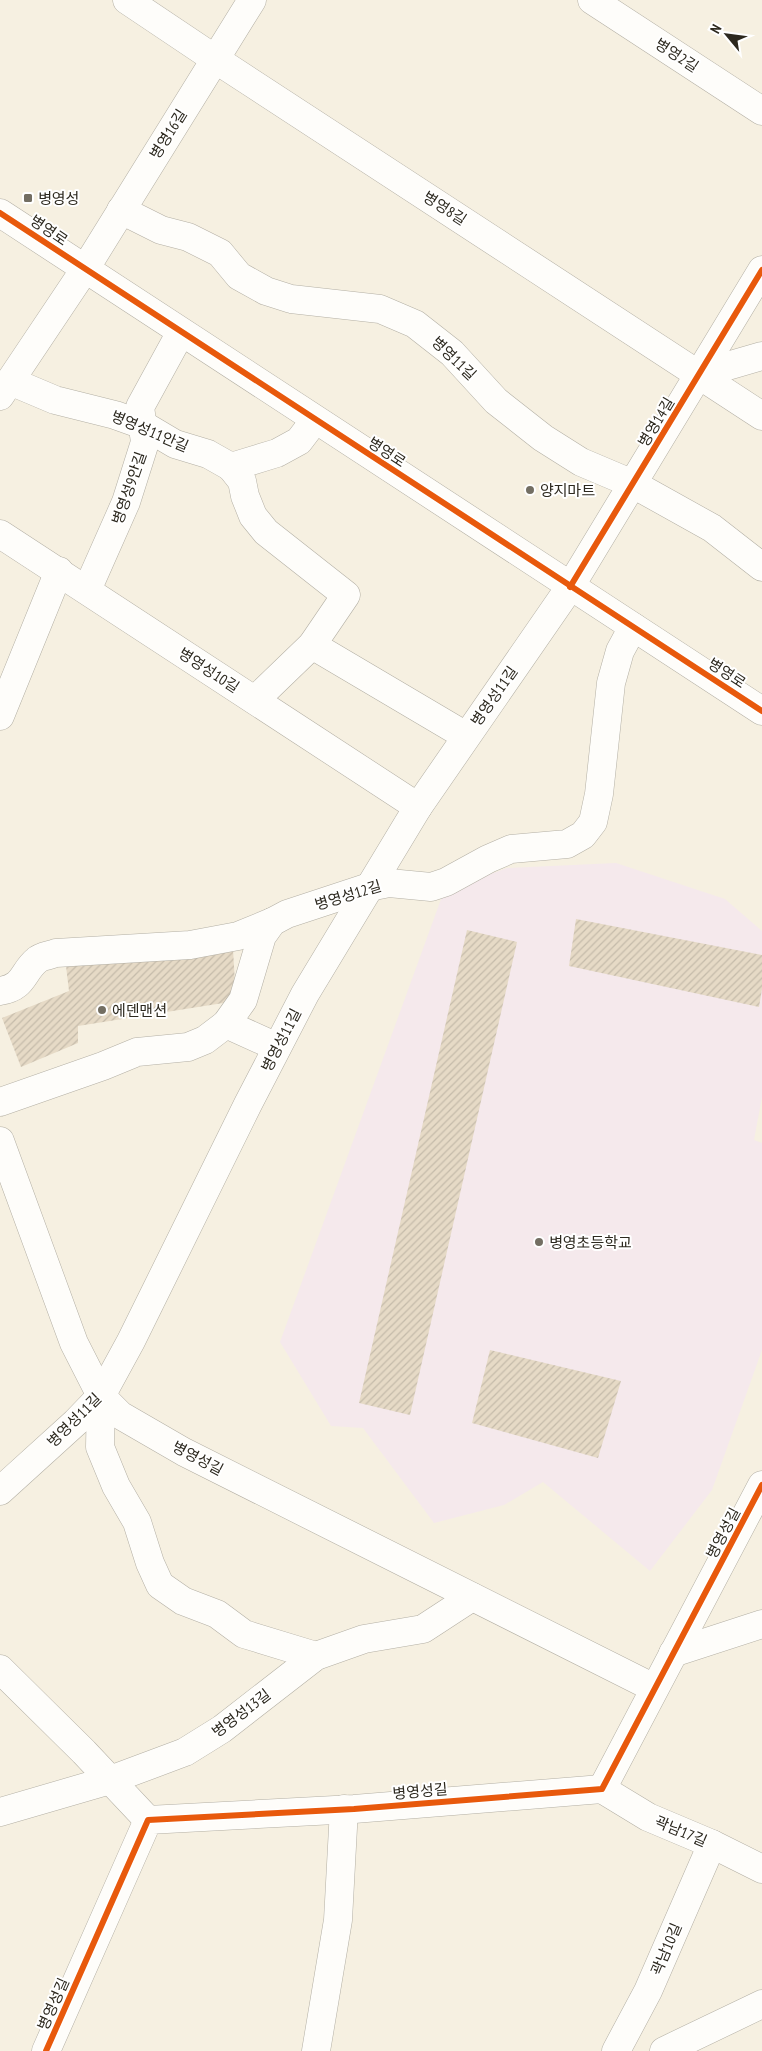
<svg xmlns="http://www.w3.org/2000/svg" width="762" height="2051" viewBox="0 0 762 2051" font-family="'PT Sans Narrow','Noto Sans KR',sans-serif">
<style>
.education{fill:#f5e9ec}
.building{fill:url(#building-hatch)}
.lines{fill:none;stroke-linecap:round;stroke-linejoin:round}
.minor-casing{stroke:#b3afa4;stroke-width:29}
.minor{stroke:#fefdfa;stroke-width:28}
.cycleway-casing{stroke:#fff;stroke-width:9}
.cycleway{stroke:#e8590c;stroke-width:6}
.poi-dot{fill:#736e62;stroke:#fff;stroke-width:2}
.labels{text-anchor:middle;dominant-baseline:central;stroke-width:4;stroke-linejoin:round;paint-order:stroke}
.street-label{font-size:15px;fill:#2c281e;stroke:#fff}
.poi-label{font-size:15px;fill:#2c281e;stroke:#fff;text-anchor:start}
</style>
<defs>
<pattern id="building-hatch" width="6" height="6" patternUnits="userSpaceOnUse" patternTransform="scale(1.25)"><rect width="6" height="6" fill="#e6dac6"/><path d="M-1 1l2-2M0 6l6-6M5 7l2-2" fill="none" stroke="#c5bbaa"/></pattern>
</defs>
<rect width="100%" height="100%" fill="#f6f0e1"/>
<path class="education" d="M616,863l109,36 37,32v166l-8,43 8,3v207l-50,140 -62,81 -107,-89 -39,23 -70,18 -71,-95 -32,-2 -51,-84 164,-451 63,-23z"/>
<g class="building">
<path d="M576,919l186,36v34l-3,18 -190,-41z"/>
<path d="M467,930l50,12 -107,473 -51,-12z"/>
<path d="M233,949l3,52 -158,25v17l-57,24 -19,-49 67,-27 -3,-25z"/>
<path d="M490,1350l131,31 -23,77 -126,-35z"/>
</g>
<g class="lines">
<g class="minor-casing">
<g id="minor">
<path d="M127,0l88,59 547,357"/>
<path d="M592,0l170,111"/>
<path d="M121,210l40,20 27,7 32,16 19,23 27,15 25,8 89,10 35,15 37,29 44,48 47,37 38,24 52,22 79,44 50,39"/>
<path d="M0,213l762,498"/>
<path d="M700,374l62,-18"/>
<path d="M10,381l45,19 60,15 28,10 32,19 33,10 23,13 46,-14 22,-12 16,-21"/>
<path d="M0,396l85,-127 167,-269"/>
<path d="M231,467l11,14 3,15 8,20 13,16 80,63 -34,50 -57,55"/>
<path d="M0,534l418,273"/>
<path d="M87,590l39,-88 19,-60 -5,-35 41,-75"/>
<path d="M312,645l154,91"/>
<path d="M0,716l59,-145"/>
<path d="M0,991c25,-4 22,-19 37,-31 4,-4 14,-5 19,-7l134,-8 48,-9 34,-14"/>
<path d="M226,1024l51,23"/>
<path d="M0,1102l103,-36 34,-14 51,-5 17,-7 21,-16 17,-24 19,-64 10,-14 15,-8 82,-27 20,-4 42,4 15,-5 42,-23 23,-10 56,-5 16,-9 10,-13 6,-28 12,-111 9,-32 13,-24"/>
<path d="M0,1141l74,202 27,53 19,19 64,37 470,236"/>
<path d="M101,1396l-1,51 16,39 21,36 13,41 10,22 23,16 34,13 27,20 72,22"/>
<path d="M0,1491l76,-69 25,-26 30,-55 117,-237 57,-110 113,-187 152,-220 192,-317"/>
<path d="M673,1653l89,-29"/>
<path d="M0,1669l84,83 64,68"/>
<path d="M602,1789l160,-304"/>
<path d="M602,1789l46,28 64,27 50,25"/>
<path d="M0,1812l110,-32 75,-28 37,-23 94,-73 48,-17 59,-10 49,-32"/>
<path d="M46,2051l102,-231 206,-11 248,-20"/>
<path d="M316,2051l22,-131 6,-111"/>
<path d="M616,2051l32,-60 64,-147"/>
<path d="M664,2051l98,-47"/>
</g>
</g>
<use href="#minor" class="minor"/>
<g class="cycleway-casing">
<g id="cycleway">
<path d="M0,213l762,498"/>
<path d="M570,587l192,-317"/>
<path d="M46,2051l102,-231 206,-11 248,-20 160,-304"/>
</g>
</g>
<use href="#cycleway" class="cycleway"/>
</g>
<g class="poi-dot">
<rect x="23" y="193" width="10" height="10" rx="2.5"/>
<circle cx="530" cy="490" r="5"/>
<circle cx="102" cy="1010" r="5"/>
<circle cx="539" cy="1242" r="5"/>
</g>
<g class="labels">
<g class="street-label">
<text transform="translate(677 55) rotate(33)">병영2길</text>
<text transform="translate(168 134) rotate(-58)">병영16길</text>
<text transform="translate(445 208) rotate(33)">병영8길</text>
<text transform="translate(49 230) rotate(34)">병영로</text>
<text transform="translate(454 358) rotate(44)">병영11길</text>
<text transform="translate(656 422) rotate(-59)">병영14길</text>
<text transform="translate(150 431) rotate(23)">병영성11안길</text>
<text transform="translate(387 452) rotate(33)">병영로</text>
<text transform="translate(129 488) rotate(-71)">병영성9안길</text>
<text transform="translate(209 670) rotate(33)">병영성10길</text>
<text transform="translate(727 673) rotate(33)">병영로</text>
<text transform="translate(494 696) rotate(-55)">병영성11길</text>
<text transform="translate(348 895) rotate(-17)">병영성12길</text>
<text transform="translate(281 1040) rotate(-63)">병영성11길</text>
<text transform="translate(74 1420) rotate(-45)">병영성11길</text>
<text transform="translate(198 1458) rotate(28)">병영성길</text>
<text transform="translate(723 1533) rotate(-62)">병영성길</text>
<text transform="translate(241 1713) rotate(-37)">병영성13길</text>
<text transform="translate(420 1791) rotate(-5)">병영성길</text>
<text transform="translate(681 1831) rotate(23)">곽남17길</text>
<text transform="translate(666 1949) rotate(-67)">곽남10길</text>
<text transform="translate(53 2004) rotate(-66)">병영성길</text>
</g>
<g class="poi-label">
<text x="38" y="198">병영성</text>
<text x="540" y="490">양지마트</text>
<text x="112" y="1010">에덴맨션</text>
<text x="549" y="1242">병영초등학교</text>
</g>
</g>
<g transform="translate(727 35) rotate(299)" stroke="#ffffff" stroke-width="4" paint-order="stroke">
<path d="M0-4L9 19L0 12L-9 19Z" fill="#2c281e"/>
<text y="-8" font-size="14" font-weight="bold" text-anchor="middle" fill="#2c281e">N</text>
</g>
</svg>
